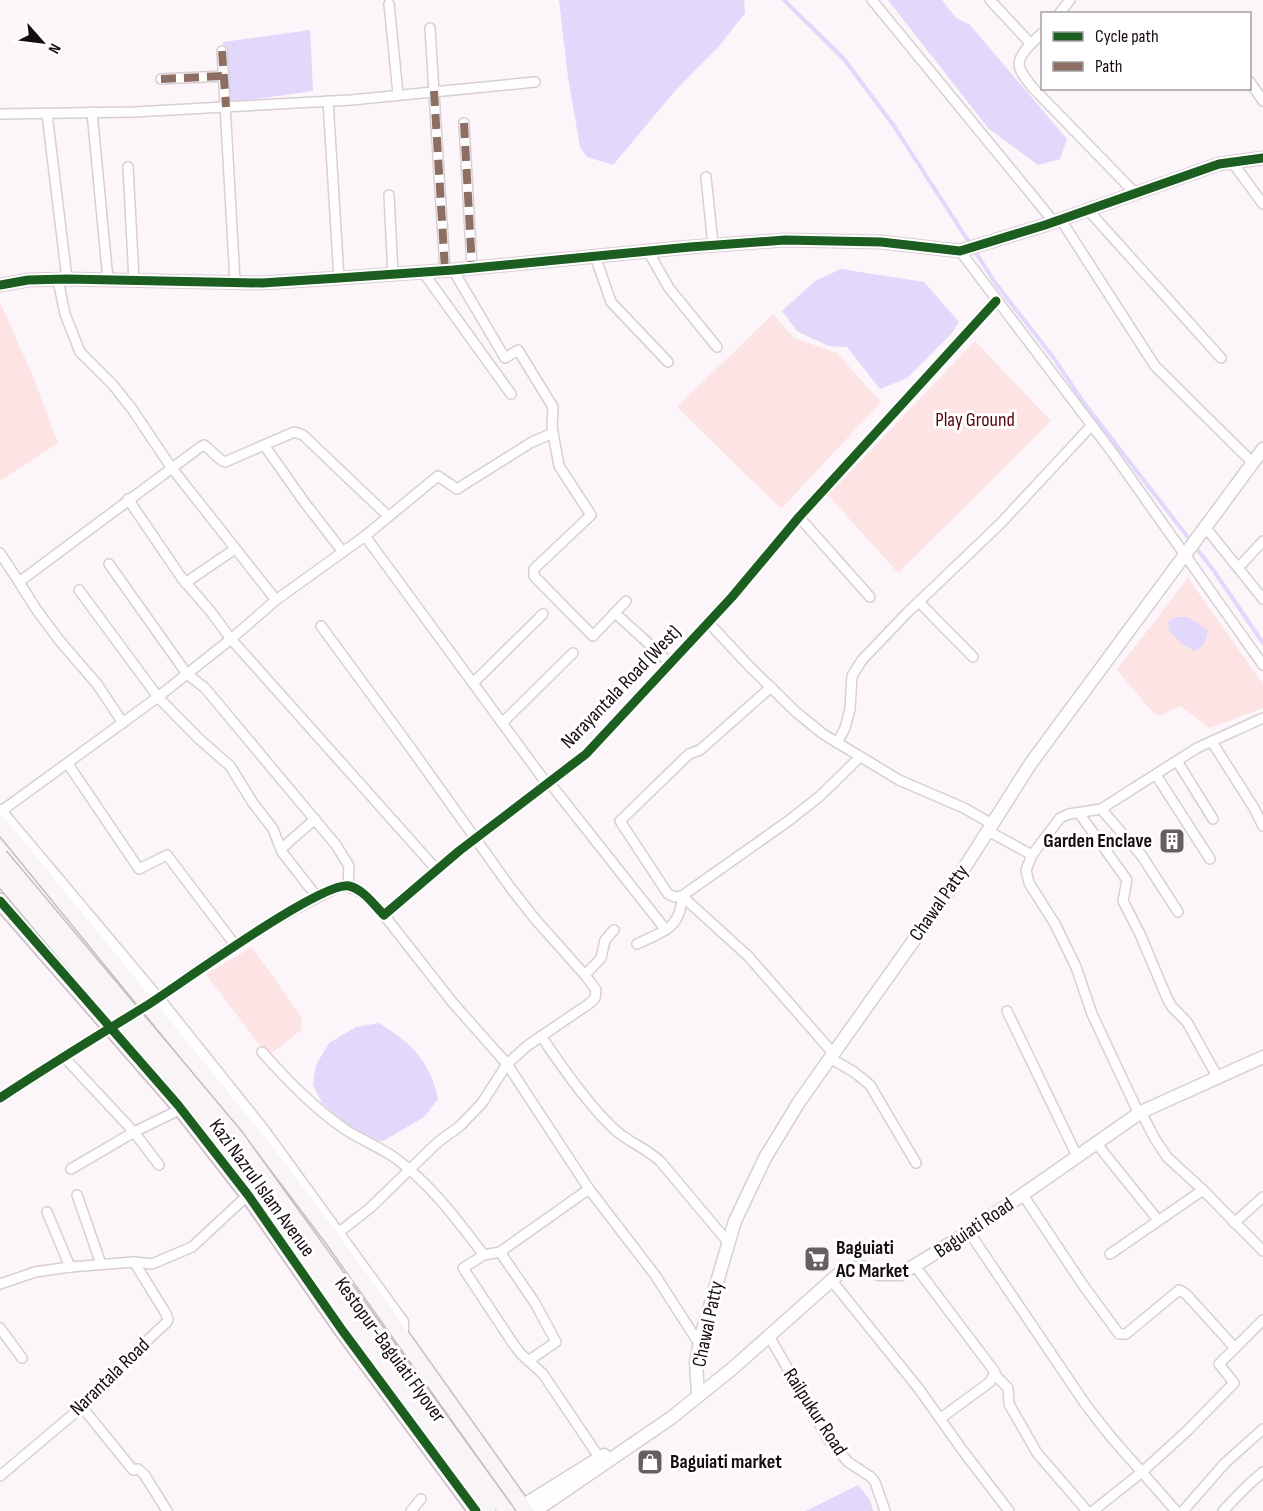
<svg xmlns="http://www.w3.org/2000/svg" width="1263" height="1511" viewBox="0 0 1263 1511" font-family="'Sofia Sans Condensed',sans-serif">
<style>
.green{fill:#fde3e3}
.water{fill:#e1d8fc}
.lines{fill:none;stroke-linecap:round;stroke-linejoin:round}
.stream{stroke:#e1d8fc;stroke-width:4}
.minor-casing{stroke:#d8cfd5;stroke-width:12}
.tertiary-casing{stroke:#d8cfd5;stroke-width:15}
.primary-casing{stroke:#c6bdc0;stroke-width:18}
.minor{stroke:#fffefe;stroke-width:9}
.tertiary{stroke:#fffefe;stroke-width:12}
.primary{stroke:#f9f5f6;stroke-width:15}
.primary-bridge-casing{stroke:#c6bdc0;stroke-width:18;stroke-linecap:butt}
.primary-bridge{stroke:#f9f5f6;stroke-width:15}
.quiet{stroke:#8d6e63;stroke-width:8;stroke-dasharray:15 8;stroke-linecap:butt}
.cycleway-casing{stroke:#fff;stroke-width:13}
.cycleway{stroke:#1b5e20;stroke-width:9}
.labels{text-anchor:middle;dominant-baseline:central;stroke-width:6;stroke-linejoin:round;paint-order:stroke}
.park-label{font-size:20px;fill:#560108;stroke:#fff}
.street-label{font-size:20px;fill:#170c13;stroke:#fff}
.poi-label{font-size:20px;font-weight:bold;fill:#170c13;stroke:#fff;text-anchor:start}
</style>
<rect width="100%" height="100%" fill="#fcf5f9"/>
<g class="green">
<path d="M0,302l31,70 27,71 -58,38z"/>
<path d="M773,314l21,24 43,15 44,49 -100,107 -104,-102z"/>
<path d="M975,341l76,80 -153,152 -70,-78z"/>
<path d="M1188,578l75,106v24l-53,20 -30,-22 -21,10 -8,-6 -34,-40z"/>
<path d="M252,947l50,71 -1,12 -33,26 -62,-82z"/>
</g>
<g class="water">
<path d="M559,0h185l1,13 -26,33 -45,46 -61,73 -26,-8 -7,-10 -12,-70z"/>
<path d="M888,0h54l14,18 14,7 97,114 -7,20 -22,6 -50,-37z"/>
<path d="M310,30l3,61 -85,12 -5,-61z"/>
<path d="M841,269l83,13 35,40 -8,12 -44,44 -27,11 -33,-42 -19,-1 -31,-15 -15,-20 33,-30z"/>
<path d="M1175,617h13l20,13 -4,15 -10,6 -13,-8 -12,-12 -1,-9z"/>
<path d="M379,1023c32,20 51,38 59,76l-14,18 -41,24 -19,-2 -42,-36 -9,-18 3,-20 13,-22 27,-16z"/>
<path d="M858,1485l12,15 3,11h-67z"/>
</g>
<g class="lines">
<path class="stream" d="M784,0l60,59 50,67 102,158 57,73 31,46 130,168 49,72"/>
<g class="minor-casing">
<g id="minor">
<path d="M872,0l182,222"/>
<path d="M990,0l41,44 11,-11"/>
<path d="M389,4l9,90"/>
<path d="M1059,14l11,-14"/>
<path d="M430,28l15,242"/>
<path d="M1031,44c-19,19 -13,25 2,44l103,106"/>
<path d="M222,51l13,231"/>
<path d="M161,79l63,-3"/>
<path d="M1250,82l13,19"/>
<path d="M328,101l11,177"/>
<path d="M92,112l16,168"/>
<path d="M0,114l134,-2 217,-12 184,-18"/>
<path d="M47,114l20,165"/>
<path d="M464,123l8,145"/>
<path d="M1232,162l31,42"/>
<path d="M128,167l6,113"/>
<path d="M706,177l7,68"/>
<path d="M389,195l4,79"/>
<path d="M1088,210l133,148"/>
<path d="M1061,220l94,146 97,96"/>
<path d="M648,251l21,37 48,59"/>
<path d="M960,251l152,201 151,213"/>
<path d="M595,256l16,46 57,60"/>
<path d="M453,270l52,88 13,-8 35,57 -1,20 7,39 32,49 -57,54v7l59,60 33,-35"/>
<path d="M423,272l88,122"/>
<path d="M58,280l7,34 15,38 33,33 19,24 39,58 105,133"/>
<path d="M264,445l41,58 38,49"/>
<path d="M128,499l53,78 30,35 20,27 206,231"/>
<path d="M799,517l71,80"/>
<path d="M1206,528l57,71"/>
<path d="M365,536l182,248"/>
<path d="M0,553l19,29 180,-134 5,-3c8,5 13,14 21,17l69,-30 9,3 85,81"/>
<path d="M109,564l78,110 18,14 131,157 13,21 -1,20"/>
<path d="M1239,567l24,-26"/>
<path d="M19,582l17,27 23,31 38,44 26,39"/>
<path d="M185,583l50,-34"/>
<path d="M79,590l79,107 40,41 32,28 23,37 20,26 9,23 35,45"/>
<path d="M919,602l54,55"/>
<path d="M615,613l55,50"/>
<path d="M708,622l41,44 47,46 27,22 76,46 65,28 28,16"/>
<path d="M321,626l89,121 100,140 25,32 50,56 11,15 -1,8 -5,5 -63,43 -20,18 -25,39 -22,23 -22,16 -68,66 -32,25"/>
<path d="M473,683l70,-69"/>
<path d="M502,723l71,-70"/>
<path d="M1212,742l42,66 9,18"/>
<path d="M837,743l8,-15 5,-19 2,-33 10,-16 45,-47 94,-90 91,-98"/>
<path d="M1177,761l36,58"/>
<path d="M68,764l71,105 28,-14 68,90"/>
<path d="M1156,775l54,84"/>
<path d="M549,782l117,148"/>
<path d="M1101,809l41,47 36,56"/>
<path d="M0,812l158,-115 73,-58 45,-39 89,-64 73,-60 19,13 75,-47 21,-9"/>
<path d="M1079,813l48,67 -4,21 17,33 27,64 5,9 15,15 31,56"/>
<path d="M988,831l44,24"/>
<path d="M281,849l34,-30"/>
<path d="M384,915l69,88 54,61 82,125 66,86 45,70"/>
<path d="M637,944c26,-13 44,-15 45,-48l-7,1 -7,-3 -48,-73 69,-67 11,-4 71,-63"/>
<path d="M585,975l16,-17 4,-18 9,-10"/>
<path d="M154,1001c59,-42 119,-84 185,-114 20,-3 32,15 45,28l75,-64 127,-97 146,-157 67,-80 197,-216"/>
<path d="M1007,1011l70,145"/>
<path d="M541,1036c22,32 45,66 73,93 14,13 32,19 46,32l68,81"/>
<path d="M262,1052c26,29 52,56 84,78 17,11 36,18 52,30 36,28 58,59 86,95"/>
<path d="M833,1053l-85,-97 -66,-60 105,-74 33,-26 40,-39"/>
<path d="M63,1056l71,76 25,33"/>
<path d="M830,1058l24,14 16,13 46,78"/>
<path d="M0,1098l114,-73"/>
<path d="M1141,1112l14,27 12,18 36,33 60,61"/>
<path d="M1139,1114l-47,-100 -16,-47 -21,-43 -26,-41 -3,-13 6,-15 28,-37 9,-4 32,-5 96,-61 66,-30"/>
<path d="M1096,1143l62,77"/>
<path d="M71,1169l63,-37 47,-23"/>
<path d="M589,1189l-89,63 -16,3 -21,13 51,77 7,9 22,20 56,83"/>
<path d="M77,1195l24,69"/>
<path d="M1023,1195l60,90 36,49h7l53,-44 7,4 49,54"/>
<path d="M47,1212l23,55"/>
<path d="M1234,1223l29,-26"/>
<path d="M969,1232l117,173 25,32 65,74"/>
<path d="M500,1252l35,51 21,39 -28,19"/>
<path d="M1110,1254l93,-64"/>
<path d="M915,1266l80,106 -5,10 -49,36"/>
<path d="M832,1281l87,108 44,62 46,60"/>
<path d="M0,1284l35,-12 35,-5 64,-5 18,2 40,-17 56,-52"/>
<path d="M0,1328l22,30"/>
<path d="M769,1336l59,103 20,23 23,15 4,5 10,29"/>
<path d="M994,1374l14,14 1,16 28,49 50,58"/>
<path d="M82,1407l51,63 5,-1 6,5 23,37"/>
<path d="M0,1476l96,-81 41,-45 30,-28 1,-3 -3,-7 -31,-50"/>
<path d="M411,1511l10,-12"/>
<path d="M1093,1511l49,-39 45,-41 47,-48 -15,-19 44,-44"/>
<path d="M1183,1511l42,-48 38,-34"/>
<path d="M1223,1511l24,-25 16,-14"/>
</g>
</g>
<g class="tertiary-casing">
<g id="tertiary">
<path d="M0,285l28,-5 39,-1 195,4 77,-5 114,-8 237,-23 95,-7 96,2 79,9 85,-26 174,-61 44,-6"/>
<path d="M0,811l157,187 104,130 141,194v16"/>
<path d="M698,1394l-2,-32 6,-29 33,-112 30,-63 34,-56 157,-221 75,-118 232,-314"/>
<path d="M522,1506l82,-51"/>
<path d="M535,1511l136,-93 62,-50 109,-97 20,-4 16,7h23l68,-42 172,-120 122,-55"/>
</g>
</g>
<g class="primary-casing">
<g id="primary">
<path d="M0,824l261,320 71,94 194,273"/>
<path d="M0,901l178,204 70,90 94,135 134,181"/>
</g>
</g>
<use href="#minor" class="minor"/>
<use href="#tertiary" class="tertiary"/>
<use href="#primary" class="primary"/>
<g class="primary-bridge-casing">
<g id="primary-bridge">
<path d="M0,856l235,280 271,375"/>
<path d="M0,876l177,211 56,71 255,353"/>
</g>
</g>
<use href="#primary-bridge" class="primary-bridge"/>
<g class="quiet">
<path d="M222,51l4,56"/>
<path d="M161,79l63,-3"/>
<path d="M434,91l11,179"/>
<path d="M464,123l8,145"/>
</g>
<g class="cycleway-casing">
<g id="cycleway">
<path d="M0,285l28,-5 39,-1 195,4 77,-5 114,-8 237,-23 95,-7 96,2 79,9 85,-26 174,-61 44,-6"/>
<path d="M0,901l178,204 70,90 94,135 134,181"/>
<path d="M0,1098c48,-32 97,-62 146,-92 32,-20 175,-125 203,-120 14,3 25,19 35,29l75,-64 127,-97 146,-157 67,-80 197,-216"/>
</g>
</g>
<use href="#cycleway" class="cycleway"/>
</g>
<defs>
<g id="building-square" transform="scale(1.35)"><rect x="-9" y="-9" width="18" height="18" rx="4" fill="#675e64" stroke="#fff"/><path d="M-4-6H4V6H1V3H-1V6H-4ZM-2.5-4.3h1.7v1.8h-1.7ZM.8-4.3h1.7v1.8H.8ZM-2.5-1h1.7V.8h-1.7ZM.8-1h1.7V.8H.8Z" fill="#fff"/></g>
<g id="supermarket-square" transform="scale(1.35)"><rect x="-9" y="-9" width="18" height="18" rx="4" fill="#675e64" stroke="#fff"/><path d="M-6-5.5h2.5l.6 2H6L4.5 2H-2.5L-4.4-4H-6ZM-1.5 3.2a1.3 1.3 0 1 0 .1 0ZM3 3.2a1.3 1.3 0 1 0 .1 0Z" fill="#fff"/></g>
<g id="shop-square" transform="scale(1.35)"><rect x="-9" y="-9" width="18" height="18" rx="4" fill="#675e64" stroke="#fff"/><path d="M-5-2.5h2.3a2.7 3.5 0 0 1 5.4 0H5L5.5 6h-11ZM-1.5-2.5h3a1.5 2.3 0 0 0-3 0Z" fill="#fff"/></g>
</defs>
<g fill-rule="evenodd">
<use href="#building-square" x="1172" y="841"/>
<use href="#supermarket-square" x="817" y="1259"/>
<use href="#shop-square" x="650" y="1462"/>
</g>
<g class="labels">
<g class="park-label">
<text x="975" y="420">Play Ground</text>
</g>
<g class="street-label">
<text transform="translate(621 687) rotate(-46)">Narayantala Road (West)</text>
<text transform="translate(939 903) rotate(-55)">Chawal Patty</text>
<text transform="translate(262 1188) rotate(54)">Kazi Nazrul Islam Avenue</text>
<text transform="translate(974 1228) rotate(-34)">Baguiati Road</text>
<text transform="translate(708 1324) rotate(-78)">Chawal Patty</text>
<text transform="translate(390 1350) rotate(54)">Kestopur-Baguiati Flyover</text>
<text transform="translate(110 1377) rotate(-44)">Narantala Road</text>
<text transform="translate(815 1412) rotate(57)">Railpukur Road</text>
</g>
<g class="poi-label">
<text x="1152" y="841" text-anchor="end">Garden Enclave</text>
<text x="836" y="1248">Baguiati<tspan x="836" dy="23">AC Market</tspan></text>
<text x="670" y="1462">Baguiati market</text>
</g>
</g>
<rect x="1041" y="12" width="210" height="78" fill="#ffffff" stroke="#a29ea1" stroke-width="1.5"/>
<rect x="1053" y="32" width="30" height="9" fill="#1b5e20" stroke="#a29ea1" stroke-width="1.5"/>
<text x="1095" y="42" font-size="18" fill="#170c13">Cycle path</text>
<rect x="1053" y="62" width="30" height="9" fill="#8d6e63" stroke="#a29ea1" stroke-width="1.5"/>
<text x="1095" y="72" font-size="18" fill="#170c13">Path</text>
<g transform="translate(42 42) rotate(118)" stroke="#ffffff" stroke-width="4.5" paint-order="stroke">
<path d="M0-4.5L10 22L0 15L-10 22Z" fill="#170c13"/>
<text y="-9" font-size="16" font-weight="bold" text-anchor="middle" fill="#170c13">N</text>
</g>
</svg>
